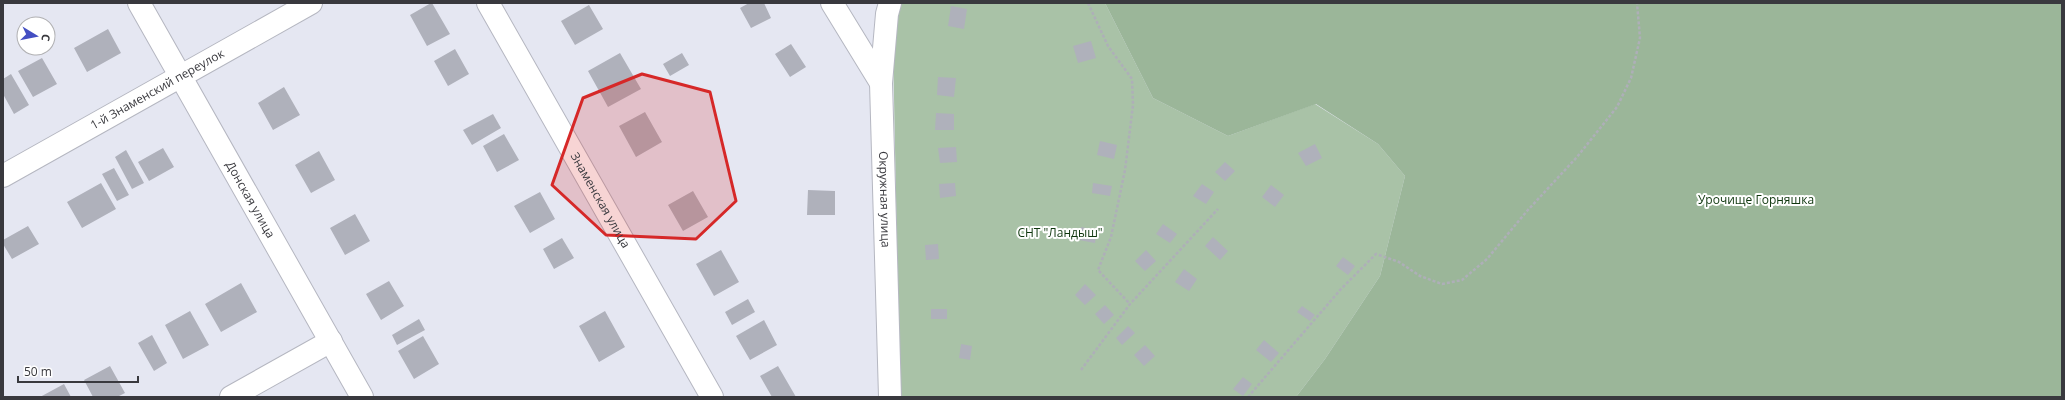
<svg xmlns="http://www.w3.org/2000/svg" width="2065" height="400" font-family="'Open Sans',sans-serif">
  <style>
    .green { fill: #a9c2a7 }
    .forest { fill: #9bb699 }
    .building { fill: #afb1bb }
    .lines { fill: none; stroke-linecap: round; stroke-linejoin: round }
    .minor-casing { stroke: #b5b7c1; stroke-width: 24 }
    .path { stroke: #aeafb8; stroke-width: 2.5; stroke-dasharray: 3 2; stroke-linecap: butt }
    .minor { stroke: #fff; stroke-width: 22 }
    .marked { fill: #d62828; fill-opacity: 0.2; stroke: #d62828; stroke-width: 3; stroke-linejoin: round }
    .labels { text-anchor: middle; stroke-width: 4; stroke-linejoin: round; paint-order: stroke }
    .street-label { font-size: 12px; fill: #39393e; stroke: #fff }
    .park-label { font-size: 12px; fill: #0e360d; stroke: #fff }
  </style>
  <rect width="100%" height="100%" fill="#e5e7f2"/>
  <path class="green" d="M900 3H1105L1153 98 1228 136 1315 104 1378 144 1405 176 1380 276 1325 359 1296 397H900L893 48Z"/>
  <path class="forest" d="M1105 3H2062V397H1296L1325 359 1380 276 1405 176 1378 144 1316 104 1228 136 1153 98Z"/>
  <path class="building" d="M431 3H432L450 34 427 46 410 15Z
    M749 3H764L771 18 751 28 740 8Z
    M589 5 603 29 575 45 561 21Z
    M951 6 967 9 964 29 948 26Z
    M108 29 121 53 87 72 74 48Z
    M1091 41 1096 58 1078 63 1073 46Z
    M791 44 806 67 790 77 775 54Z
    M455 49 469 74 448 86 434 61Z
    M620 53 641 89 608 107 588 71Z
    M682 53 689 65 670 76 663 64Z
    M42 58 57 84 33 97 18 71Z
    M11 74 29 105 14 114 3 94V79Z
    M938 77 956 78 954 97 937 95Z
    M284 87 300 115 273 130 258 103Z
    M645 112 662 142 636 157 619 126Z
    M936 113 954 114V130H935Z
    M493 114 501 128 472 145 463 130Z
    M504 134 519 160 497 172 483 146Z
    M1100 141 1117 145 1114 159 1097 155Z
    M1315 144 1322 158 1306 166 1298 153Z
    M956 147 957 162 940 163 938 148Z
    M163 148 174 167 149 181 138 162Z
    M126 150 144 183 132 189 115 157Z
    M319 151 335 180 311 193 295 165Z
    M1225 162 1235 171 1225 181 1215 172Z
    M114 168 129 195 117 201 102 174Z
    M101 183 116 209 82 228 67 202Z
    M955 183 956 196 940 198 939 184Z
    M1093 183 1112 186 1110 196 1092 193Z
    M1202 184 1214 192 1206 204 1193 196Z
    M1271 185 1284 195 1275 207 1262 197Z
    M808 190 835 191V215H807Z
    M693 191 708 217 683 231 668 205Z
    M540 192 555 219 530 233 514 206Z
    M355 214 370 241 345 255 330 228Z
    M1163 224 1177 234 1170 243 1156 234Z
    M28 226 39 244 12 259 3 244V240Z
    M1081 227 1097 230 1095 243 1079 240Z
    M1213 237 1228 251 1220 260 1205 246Z
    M562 238 574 258 554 269 543 249Z
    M938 244 939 259 926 260 925 245Z
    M721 250 739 282 714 296 696 264Z
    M1146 250 1156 261 1145 271 1135 261Z
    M1343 257 1355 266 1348 275 1336 266Z
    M1184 269 1197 279 1189 291 1175 282Z
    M389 281 404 306 381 320 366 294Z
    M241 283 257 312 221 332 205 304Z
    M1085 284 1096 295 1085 305 1075 295Z
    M748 299 755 312 732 325 725 312Z
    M1105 305 1114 315 1104 324 1095 314Z
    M1302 306 1315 315 1310 321 1297 312Z
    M931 309H947V319H931Z
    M190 311 209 345 183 359 165 325Z
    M605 311 625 347 599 362 579 326Z
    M419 319 425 330 397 345 392 335Z
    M764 320 777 345 750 360 736 336Z
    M1128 326 1135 333 1122 345 1116 338Z
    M152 335 167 363 154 371 138 343Z
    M423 336 439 364 414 379 398 351Z
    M1264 340 1279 353 1271 362 1256 350Z
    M961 344 972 346 970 360 959 358Z
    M1145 345 1155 356 1144 366 1134 355Z
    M110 366 125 393 117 397H93L84 380Z
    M778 366 796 397H772L760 376Z
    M1243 377 1252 384 1243 396 1233 389Z
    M64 384 71 397H40Z"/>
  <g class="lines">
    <defs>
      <g id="minor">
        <path id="s1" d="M139 3 362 397"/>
        <path id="s2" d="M488 3 712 397"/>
        <path d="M832 3 881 83"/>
        <path id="s3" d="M890 3 887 14 881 83 890 397"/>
        <path id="s4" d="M3 176 311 3"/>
        <path d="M231 397 331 341"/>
      </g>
    </defs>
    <use href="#minor" class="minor-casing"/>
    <path class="path" d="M1088 3 1108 46 1132 79 1133 105 1125 170 1111 237 1098 270 1130 304
      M1081 370 1130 304 1218 209
      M1248 397 1341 289 1376 254 1399 262 1420 276 1442 284 1462 280 1487 259 1527 211 1577 157 1617 107 1631 78 1640 38 1637 3"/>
    <use href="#minor" class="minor"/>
  </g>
  <path class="marked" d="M642 74 710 92 736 201 696 239 606 235 552 185 583 98Z"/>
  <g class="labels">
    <g class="street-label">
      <text dy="4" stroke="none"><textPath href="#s4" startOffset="177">1-й Знаменский переулок</textPath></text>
      <text dy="4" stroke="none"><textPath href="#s1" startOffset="226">Донская улица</textPath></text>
      <text dy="4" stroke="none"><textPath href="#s2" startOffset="227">Знаменская улица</textPath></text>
      <text dy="4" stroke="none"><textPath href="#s3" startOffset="197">Окружная улица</textPath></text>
    </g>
    <g class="park-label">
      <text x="1756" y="204">Урочище Горняшка</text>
      <text x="1060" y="237">СНТ "Ландыш"</text>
    </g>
  </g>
  <rect width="2065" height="400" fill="none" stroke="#39393e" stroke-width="8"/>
  <g transform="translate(36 36) rotate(100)"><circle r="19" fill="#ffffff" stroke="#b0b0b2"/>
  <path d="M0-3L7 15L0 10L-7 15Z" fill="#434ec2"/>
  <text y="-6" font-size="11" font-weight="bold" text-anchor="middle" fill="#39393e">С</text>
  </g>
  <path d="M18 376v6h120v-6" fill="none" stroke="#39393e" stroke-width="2"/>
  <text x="24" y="376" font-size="12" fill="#39393e" stroke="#ffffff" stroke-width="3" paint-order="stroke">50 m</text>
</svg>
